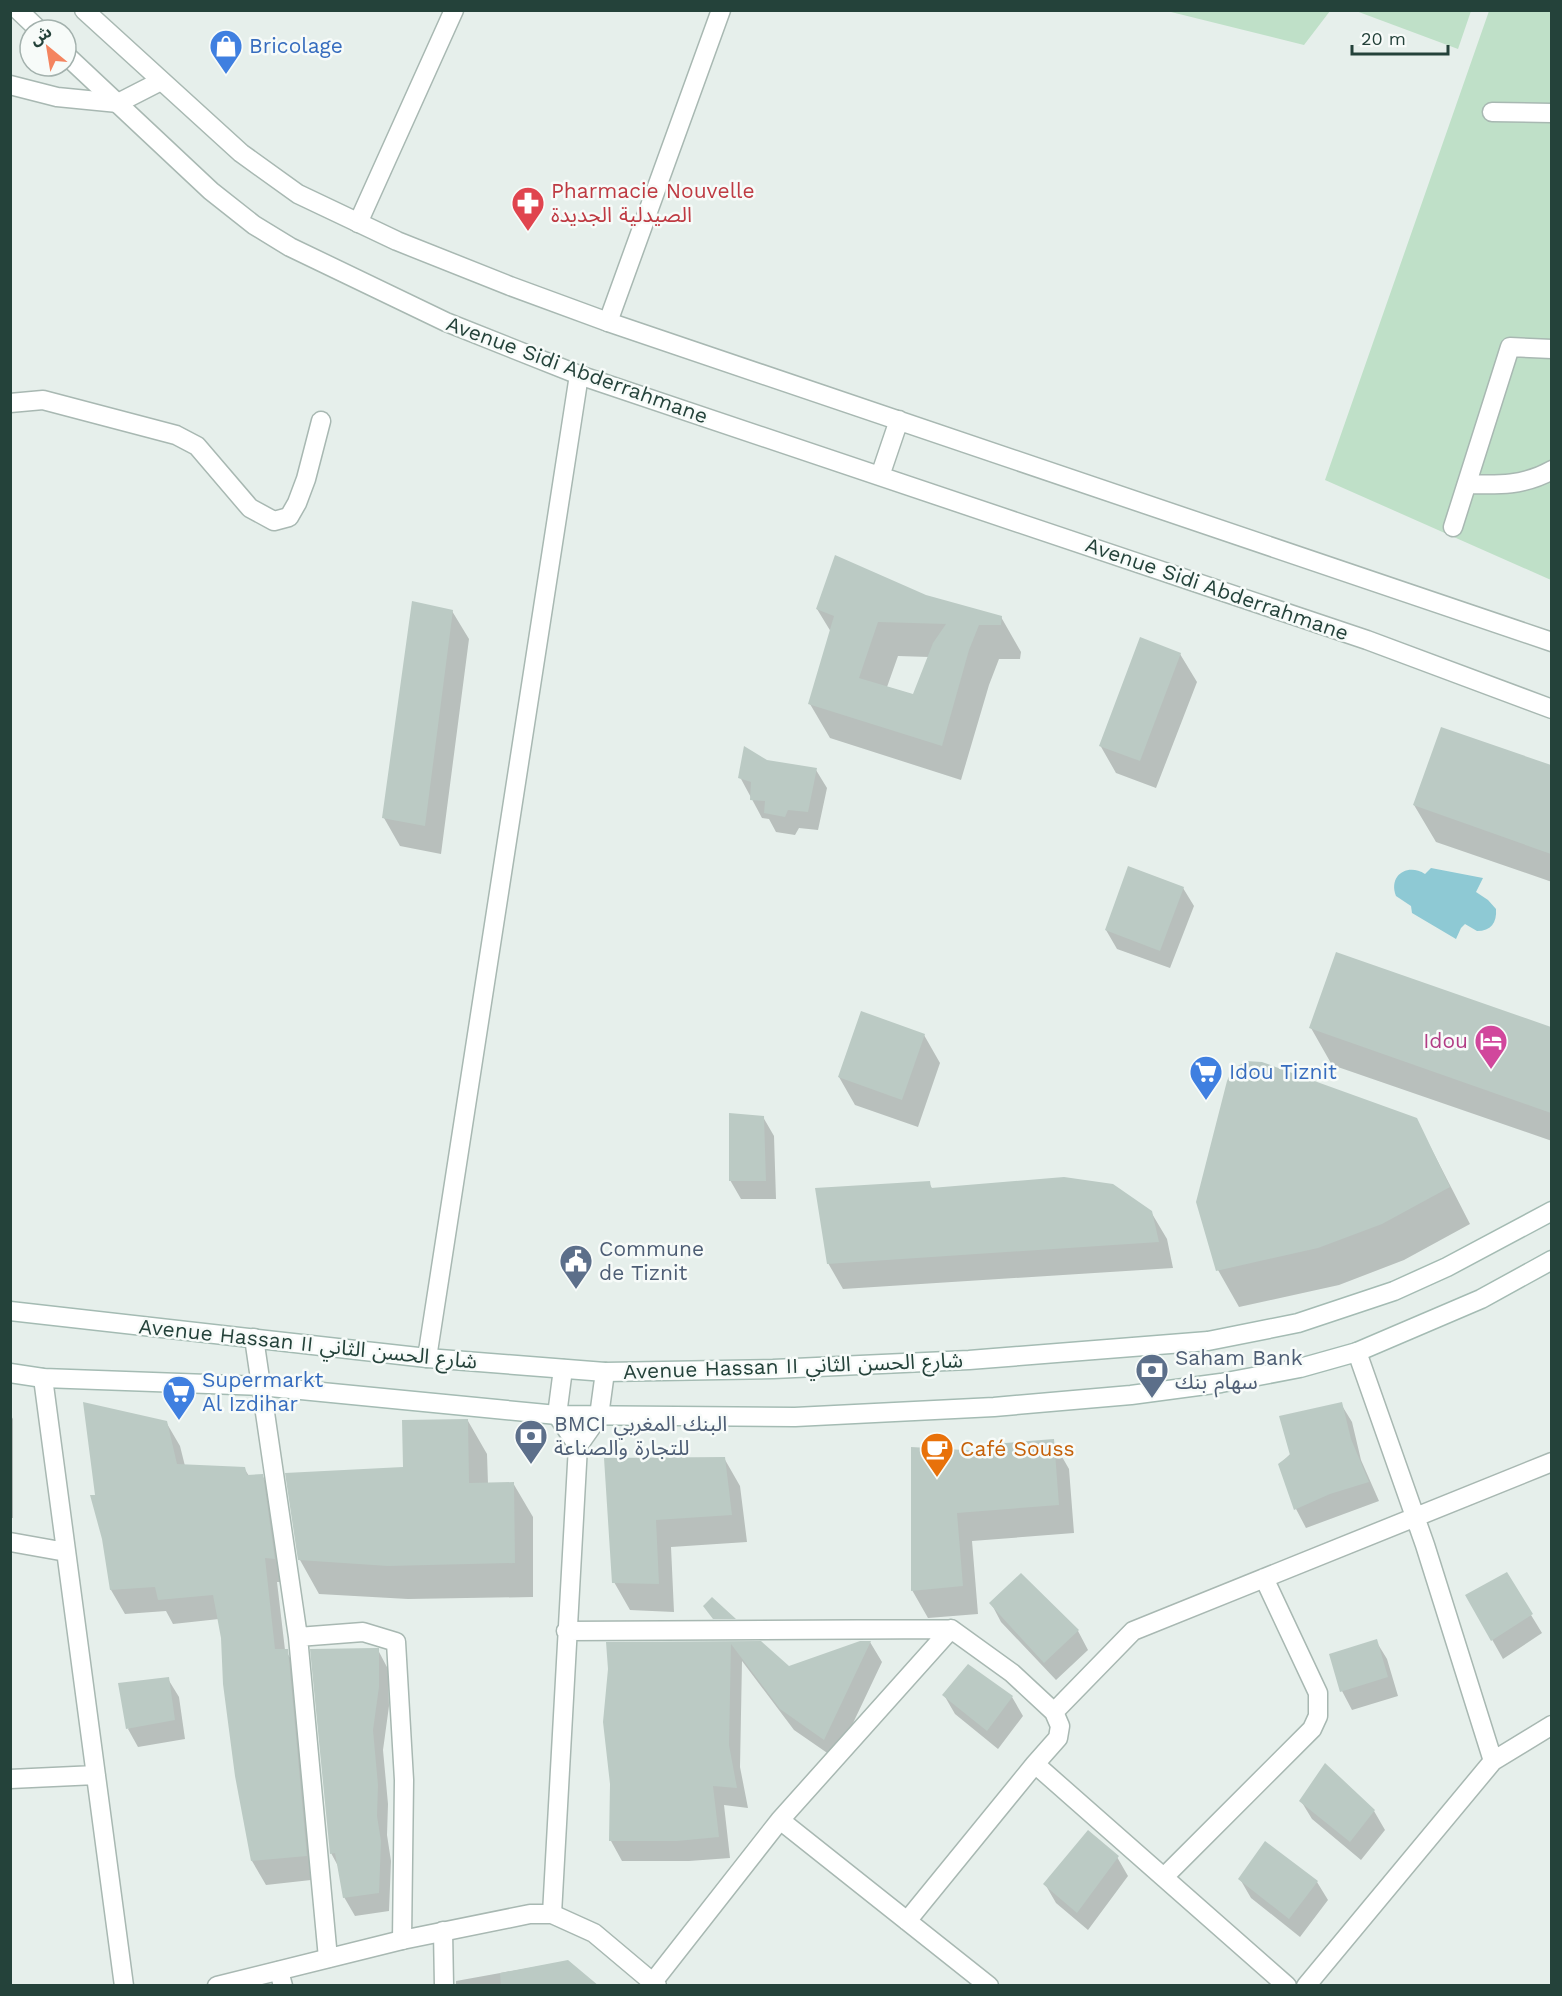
<svg xmlns="http://www.w3.org/2000/svg" width="1562" height="1996" font-family="'Work Sans','Noto Sans Arabic',sans-serif">
  <style>
    .green { fill: #bfe0c8 }
    .water { fill: #8ec9d4 }
    .shadow { fill: #0003; fill-rule: evenodd }
    .building { fill: #bbcac4; fill-rule: evenodd }
    .lines { fill: none; stroke-linecap: round; stroke-linejoin: round }
    .pedestrian-casing { stroke: #a8b8b2; stroke-width: 21 }
    .minor-casing { stroke: #a8b8b2; stroke-width: 21 }
    .tertiary-casing { stroke: #a8b8b2; stroke-width: 21 }
    .secondary-casing { stroke: #a4bbb3; stroke-width: 21 }
    .pedestrian { stroke: #fff; stroke-width: 18 }
    .minor { stroke: #fff; stroke-width: 18 }
    .tertiary { stroke: #fff; stroke-width: 18 }
    .secondary { stroke: #fff; stroke-width: 18 }
    .labels { text-anchor: middle; stroke-width: 5; stroke-linejoin: round; paint-order: stroke }
    .shop-label { font-size: 21px; fill: #366cbe; stroke: #f7fbf9; text-anchor: start }
    .health-label { font-size: 21px; fill: #be3a42; stroke: #f7fbf9; text-anchor: start }
    .street-label { font-size: 21px; fill: #24423a; stroke: #f7fbf9 }
    .hotel-label { font-size: 21px; fill: #b23c85; stroke: #f7fbf9; text-anchor: end }
    .service-label { font-size: 21px; fill: #4e5e75; stroke: #f7fbf9; text-anchor: start }
    .food-label { font-size: 21px; fill: #c56008; stroke: #f7fbf9; text-anchor: start }
  </style>
  <rect width="100%" height="100%" fill="#e6efeb"/>
  <path class="green" d="M1167 11 1330 10V11L1304 45Z
    M1356 11H1471L1458 49Z
    M1489 11H1551V580L1325 480Z"/>
  <path class="water" d="M1431 868 1483 878 1476 892 1488 900 1496 909C1497 923 1491 931 1477 931L1465 924 1461 928 1456 939 1412 913 1411 906 1396 896C1388 875 1408 863 1425 874Z"/>
  <path class="shadow" d="M925 596 1001 617 1021 652 1020 659H999L989 685 961 780 830 738 810 704 831 632 817 609ZM898 656 929 657 914 695 887 687Z
    M452 611 469 639 441 854 400 846 384 818Z
    M1180 654 1197 682 1156 788 1116 773 1100 745Z
    M1442 729 1552 767V882L1436 842 1414 805Z
    M767 761 816 770 827 788 818 830 799 828 795 835 776 832 769 819 762 818 740 777Z
    M1183 888 1194 906 1170 968 1117 949 1106 930Z
    M1337 954 1552 1029V1141L1332 1065 1311 1028Z
    M924 1035 940 1063 918 1127 855 1105 839 1077Z
    M1246 1062 1416 1119 1470 1224 1404 1260 1339 1285 1239 1307 1218 1270 1228 1082 1238 1066Z
    M763 1117 774 1136 776 1199H741L730 1180Z
    M929 1183 933 1190 1151 1212 1167 1239 1173 1268 843 1289 828 1263Z
    M1341 1404 1352 1422 1361 1460 1379 1501 1306 1528 1296 1509 1280 1464Z
    M10 1414 13 1419V1518H10Z
    M468 1421 487 1454 488 1484 513 1483 533 1517V1597L408 1599 319 1594 300 1560 405 1468Z
    M166 1422 180 1446 185 1466 244 1468 249 1476 262 1475 276 1499 288 1582H277L285 1650 301 1674 320 1879 266 1885 252 1861 219 1619 173 1624 166 1611 125 1614 111 1590 97 1496Z
    M1053 1441 1069 1469 1074 1533 972 1541 978 1614 928 1618 912 1590 983 1453Z
    M724 1458 740 1486 747 1542 671 1547 674 1612 630 1610 614 1582 605 1459Z
    M1506 1574 1542 1633 1503 1659 1467 1595Z
    M991 1603 1078 1631 1088 1650 1056 1680 1001 1622Z
    M1376 1641 1387 1659 1398 1696 1352 1710 1342 1691Z
    M870 1642 882 1662 836 1759 794 1730 742 1661 740 1767 748 1808 724 1805 730 1858 689 1861H622L611 1841 608 1644 760 1643 788 1668Z
    M378 1650 388 1669 389 1706 383 1750 388 1804 387 1835 391 1861 389 1911 355 1916 344 1897 338 1866 331 1853Z
    M969 1666 1012 1697 1023 1716 998 1749 955 1714 944 1695Z
    M168 1679 179 1697 185 1739 138 1747 128 1729Z
    M1301 1801 1374 1811 1385 1830 1361 1860 1312 1819Z
    M1117 1857 1128 1876 1088 1930 1056 1903 1045 1884Z
    M1240 1879 1317 1882 1328 1900 1300 1937 1251 1898Z
    M568 1961 597 1986H456V1981Z"/>
  <path class="building" d="M835 555 926 595 1002 616 1001 625H979L969 650 942 746 808 704 834 616 816 609ZM878 622 946 624 933 643 913 694 859 678Z
    M412 601 453 610 425 826 382 818Z
    M1140 637 1181 653 1140 761 1099 746Z
    M1441 727 1551 765V854L1413 805Z
    M744 746 767 760 817 768 808 812 788 810 785 817 764 813 765 801 750 800 751 782 738 778Z
    M1128 866 1184 887 1160 951 1105 930Z
    M1336 952 1551 1027V1113L1309 1028Z
    M861 1011 925 1034 902 1100 838 1077Z
    M1246 1061 1262 1062 1417 1118 1450 1187 1382 1224 1318 1248 1216 1271 1196 1202 1227 1081 1231 1072Z
    M729 1113 764 1116 766 1181H729Z
    M1064 1177 1113 1184 1152 1211 1159 1242 827 1264 815 1188 930 1181 931 1188Z
    M83 1402 167 1421 177 1464 245 1467 247 1475 263 1474 275 1559 265 1558 275 1649H288L307 1856 251 1861 235 1776 223 1684 221 1638 213 1595 158 1600 155 1587 110 1590 102 1539 90 1495H95Z
    M1342 1402 1351 1439 1369 1482 1330 1494 1294 1510 1278 1464 1290 1455 1279 1416Z
    M468 1419 469 1483 514 1482 515 1563 388 1566 298 1560 285 1473 403 1467 402 1420Z
    M1054 1439 1059 1505 957 1513 963 1586 911 1591V1447L981 1451V1445Z
    M725 1457 732 1515 656 1520 659 1584 612 1583 604 1458Z
    M1507 1572 1533 1614 1491 1641 1465 1595Z
    M1021 1573 1079 1630 1044 1663 989 1603Z
    M712 1597 736 1619H713L703 1606Z
    M1377 1639 1388 1677 1340 1692 1329 1654Z
    M761 1641 789 1666 860 1641H871L824 1740 780 1709 731 1644 729 1745 737 1788 713 1786 719 1837 677 1841H609L610 1784 603 1722 608 1669 606 1642Z
    M376 1648H379V1687L373 1730 378 1785 377 1816 381 1841 379 1893 343 1898 335 1853 330 1854 310 1649Z
    M968 1664 1013 1696 987 1731 942 1695Z
    M169 1677 175 1720 126 1729 118 1683Z
    M1325 1763 1375 1810 1350 1842 1299 1801Z
    M1088 1830 1119 1856 1077 1913 1043 1884Z
    M1265 1841 1318 1881 1289 1919 1238 1879Z
    M568 1960 599 1986H501L500 1973Z"/>
  <g class="lines">
    <defs>
      <path id="pedestrian" d="M1492 112 1552 113
        M1467 484C1498 485 1524 486 1552 470
        M1453 527 1510 347 1552 349"/>
      <path id="minor" d="M10 85 57 97 118 103 159 82
        M358 223 454 10
        M608 322 721 10
        M10 403 43 400 176 435 197 446 250 508 274 521 289 517 297 503 306 479 321 421
        M254 1338 298 1637 328 1958
        M1357 1352 1425 1545 1493 1761
        M427 1358 579 375
        M563 1369 557 1415 578 1446
        M43 1378 124 1986
        M10 1542 66 1552
        M566 1631 951 1629 1012 1673 1054 1712 1060 1726 1058 1738 1035 1764
        M298 1637 363 1632 396 1642 404 1780 402 1940
        M1054 1712 1133 1631 1552 1462
        M10 1779 96 1775
        M780 1820 989 1986
        M1164 1877 1312 1729 1318 1716V1693L1264 1578
        M552 1914 578 1446 599 1416 605 1372
        M907 1921 1035 1764 1287 1986
        M443 1931 444 1986
        M279 1971 283 1986
        M653 1982 780 1820 951 1629
        M1306 1986 1493 1761 1552 1725"/>
      <path id="tertiary" d="M18 10 39 30
        M84 10 241 153 298 194 397 241 510 286 608 322 1552 642
        M66 55 211 191 254 225 290 247 446 322 579 375 1367 640 1552 709
        M880 476 899 420
        M217 1986 402 1940 530 1914H552L594 1933 657 1986"/>
      <path id="secondary" d="M10 1311 427 1358 605 1372 773 1369 969 1360 1208 1341 1298 1323 1394 1291 1447 1267 1552 1211
        M10 1373 43 1378 260 1386 557 1415 795 1417 994 1407 1131 1395 1221 1383 1300 1368 1357 1352 1481 1299 1552 1260"/>
    </defs>
    <use href="#pedestrian" class="pedestrian-casing"/>
    <use href="#minor" class="minor-casing"/>
    <use href="#tertiary" class="tertiary-casing"/>
    <use href="#secondary" class="secondary-casing"/>
    <use href="#pedestrian" class="pedestrian"/>
    <use href="#minor" class="minor"/>
    <use href="#tertiary" class="tertiary"/>
    <use href="#secondary" class="secondary"/>
  </g>
  <defs>
    <symbol id="shop-pin" viewBox="-11 -11 22 30"><path d="M0 17L-7.5 6A9.5 9.5 0 1 1 7.5 6Z" fill="#3f7fe0" stroke="#f7fbf9"/><path d="M-5-2.5h2.3a2.7 3.5 0 0 1 5.4 0H5L5.5 6h-11ZM-1.5-2.5h3a1.5 2.3 0 0 0-3 0Z" fill="#fff"/></symbol>
    <symbol id="pharmacy-pin" viewBox="-11 -11 22 30"><path d="M0 17L-7.5 6A9.5 9.5 0 1 1 7.5 6Z" fill="#e0444e" stroke="#f7fbf9"/><path d="M-2-6h4v4h4v4h-4v4h-4v-4h-4v-4h4Z" fill="#fff"/></symbol>
    <symbol id="hotel-pin" viewBox="-11 -11 22 30"><path d="M0 17L-7.5 6A9.5 9.5 0 1 1 7.5 6Z" fill="#d1479c" stroke="#f7fbf9"/><path d="M-6-4.5h1.5V1H6V5H4.5V3h-9V5H-6ZM-4 0a1.8 1.8 0 1 1 3.6 0ZM.5 0V-2.5h3Q6-2.5 6 0Z" fill="#fff"/></symbol>
    <symbol id="supermarket-pin" viewBox="-11 -11 22 30"><path d="M0 17L-7.5 6A9.5 9.5 0 1 1 7.5 6Z" fill="#3f7fe0" stroke="#f7fbf9"/><path d="M-6-5.5h2.5l.6 2H6L4.5 2H-2.5L-4.4-4H-6ZM-1.5 3.2a1.3 1.3 0 1 0 .1 0ZM3 3.2a1.3 1.3 0 1 0 .1 0Z" fill="#fff"/></symbol>
    <symbol id="civic-pin" viewBox="-11 -11 22 30"><path d="M0 17L-7.5 6A9.5 9.5 0 1 1 7.5 6Z" fill="#5c6f8a" stroke="#f7fbf9"/><path d="M-.6-6.5H3V-4.5H.6V-3L4-1V1h2V6H-6V1h2V-1L-.6-3ZM-1.2 2.5V6h2.4V2.5Z" fill="#fff"/></symbol>
    <symbol id="bank-pin" viewBox="-11 -11 22 30"><path d="M0 17L-7.5 6A9.5 9.5 0 1 1 7.5 6Z" fill="#5c6f8a" stroke="#f7fbf9"/><path d="M-6-4H6V4H-6ZM0-2.3a2.3 2.3 0 1 0 0 4.6a2.3 2.3 0 1 0 0-4.6Z" fill="#fff"/></symbol>
    <symbol id="cafe-pin" viewBox="-11 -11 22 30"><path d="M0 17L-7.5 6A9.5 9.5 0 1 1 7.5 6Z" fill="#e8710a" stroke="#f7fbf9"/><path d="M-5.5-4.5H6V0H3Q3 3.5 0 3.5H-2.5Q-5.5 3.5-5.5 0ZM3-3.2v2h1.7v-2ZM-6 4.5H4V6H-6Z" fill="#fff"/></symbol>
  </defs>
  <g fill-rule="evenodd">
    <use href="#shop-pin" x="207" y="27" width="38" height="52"/>
    <use href="#pharmacy-pin" x="509" y="184" width="38" height="52"/>
    <use href="#hotel-pin" x="1472" y="1022" width="38" height="52"/>
    <use href="#supermarket-pin" x="1187" y="1053" width="38" height="52"/>
    <use href="#civic-pin" x="557" y="1242" width="38" height="52"/>
    <use href="#bank-pin" x="1133" y="1351" width="38" height="52"/>
    <use href="#supermarket-pin" x="160" y="1373" width="38" height="52"/>
    <use href="#bank-pin" x="512" y="1417" width="38" height="52"/>
    <use href="#cafe-pin" x="918" y="1430" width="38" height="52"/>
  </g>
  <g class="labels">
    <g class="shop-label">
      <text x="249" y="53">Bricolage</text>
      <text x="1229" y="1079">Idou Tiznit</text>
      <text x="202" y="1387">Supermarkt<tspan x="202" dy="24">Al Izdihar</tspan></text>
    </g>
    <g class="health-label">
      <text x="551" y="198">Pharmacie Nouvelle<tspan x="551" dy="24">الصيدلية الجديدة</tspan></text>
    </g>
    <g class="street-label">
      <text transform="translate(577 370) rotate(20)" y="7">Avenue Sidi Abderrahmane</text>
      <text transform="translate(1217 589) rotate(19)" y="7">Avenue Sidi Abderrahmane</text>
      <text transform="translate(308 1344) rotate(6)" y="7">Avenue Hassan II شارع الحسن الثاني</text>
      <text transform="translate(793 1366) rotate(-2)" y="7">Avenue Hassan II شارع الحسن الثاني</text>
    </g>
    <g class="hotel-label">
      <text x="1468" y="1048">Idou</text>
    </g>
    <g class="service-label">
      <text x="599" y="1256">Commune<tspan x="599" dy="24">de Tiznit</tspan></text>
      <text x="1175" y="1365">Saham Bank<tspan x="1175" dy="24">سهام بنك</tspan></text>
      <text x="554" y="1431">BMCI البنك المغربي<tspan x="554" dy="24">للتجارة والصناعة</tspan></text>
    </g>
    <g class="food-label">
      <text x="960" y="1456">Café Souss</text>
    </g>
  </g>
  <rect width="1562" height="1996" fill="none" stroke="#24423a" stroke-width="24"/>
  <g transform="translate(48 48) rotate(330)"><circle r="28" fill="#f7fbf9" stroke="#a3b1ad" stroke-width="1.5"/>
  <path d="M0-4.5L10 22L0 15L-10 22Z" fill="#f4845f"/>
  <text y="-9" font-size="16" font-weight="bold" text-anchor="middle" fill="#24423a">ش</text>
  </g>
  <path d="M1352 45v9h96v-9" fill="none" stroke="#24423a" stroke-width="3"/>
  <text x="1361" y="45" font-size="18" fill="#24423a" stroke="#f7fbf9" stroke-width="4.5" paint-order="stroke">20 m</text>
</svg>
